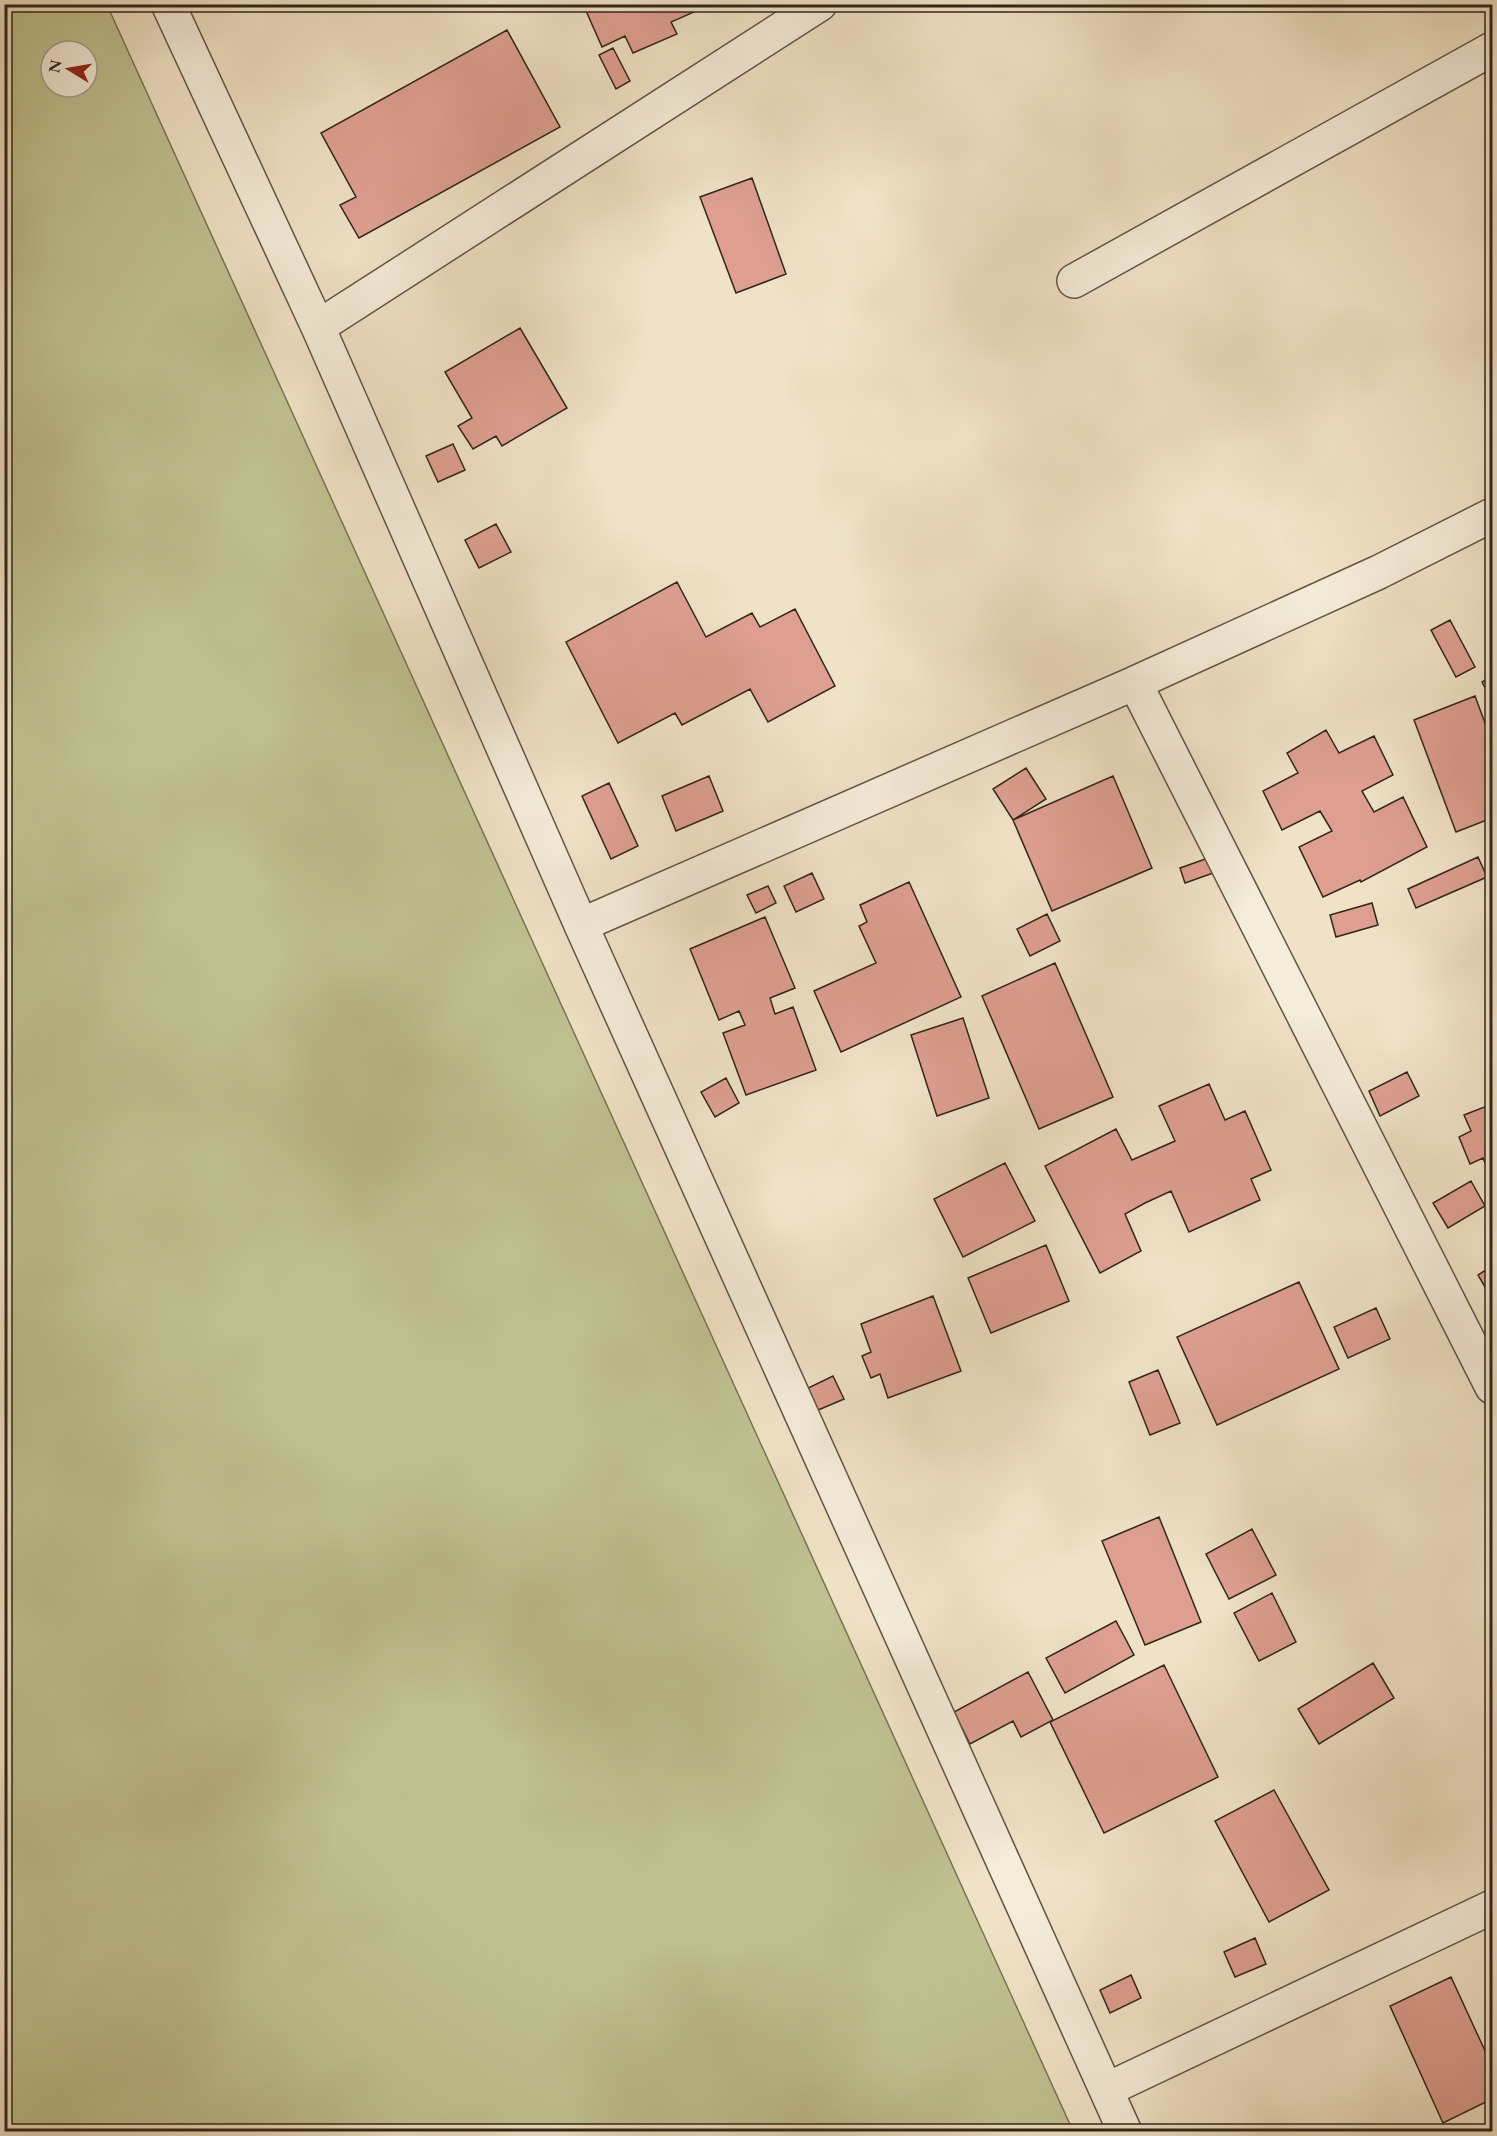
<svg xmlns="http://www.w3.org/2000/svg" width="1497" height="2136" font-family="'EB Garamond',serif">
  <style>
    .green { fill: #c0c191; stroke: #787456; stroke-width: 1.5; fill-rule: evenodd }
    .building { fill: #de9f91; stroke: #31261a; stroke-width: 1.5 }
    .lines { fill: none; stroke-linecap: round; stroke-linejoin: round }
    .minor-casing { stroke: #615545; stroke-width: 36 }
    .minor { stroke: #f5ecda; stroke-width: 33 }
  </style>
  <rect width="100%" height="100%" fill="#f0e2c6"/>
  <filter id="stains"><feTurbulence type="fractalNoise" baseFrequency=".00333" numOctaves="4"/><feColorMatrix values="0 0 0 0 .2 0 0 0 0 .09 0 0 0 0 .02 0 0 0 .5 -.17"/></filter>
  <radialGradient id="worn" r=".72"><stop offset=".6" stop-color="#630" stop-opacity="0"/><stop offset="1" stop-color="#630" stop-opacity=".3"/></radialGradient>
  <path class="green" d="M4 5H107L1073 2131H5ZM51 51H87V87H51Z"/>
  <path class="building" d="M583 4H690L694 12 671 22 677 34 633 53 625 36 602 47Z
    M507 30 560 127 359 238 340 205 356 197 321 133Z
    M613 48 630 81 616 89 599 55Z
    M752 178 786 274 736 293 700 197Z
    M520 328 567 408 502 446 496 436 473 449 458 426 472 418 445 372Z
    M453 444 465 470 438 482 426 456Z
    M496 524 511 552 479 568 465 540Z
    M677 582 706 637 752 613 760 627 795 609 835 686 768 722 750 689 682 725 675 713 618 743 566 642Z
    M1450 620 1475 667 1456 677 1431 630Z
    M1492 676V701L1482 682Z
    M1475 696 1492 742V818L1456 832 1414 720Z
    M1326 730 1339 753 1374 736 1393 775 1362 791 1374 812 1403 797 1427 847 1361 882 1360 880 1323 897 1299 847 1332 831 1320 811 1282 830 1263 791 1298 773 1287 753Z
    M1026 768 1046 799 1013 820 993 789Z
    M709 776 723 811 676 831 662 796Z
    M1113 776 1152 868 1052 911 1013 820Z
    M609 783 638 846 611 859 582 796Z
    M1211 857 1216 872 1185 883 1180 868Z
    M1478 857 1487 877 1416 908 1408 889Z
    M812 873 824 899 796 912 784 886Z
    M909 882 961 997 841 1052 814 991 876 963 859 926 867 922 860 905Z
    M768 886 776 903 756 913 747 895Z
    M1372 903 1378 925 1336 937 1330 915Z
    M1047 914 1060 941 1030 956 1017 929Z
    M765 917 795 988 770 998 775 1014 793 1007 816 1070 746 1095 723 1033 745 1025 739 1011 719 1020 690 949Z
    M1055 963 1113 1097 1039 1129 982 996Z
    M963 1018 989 1098 937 1116 911 1035Z
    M1407 1072 1419 1096 1380 1116 1369 1091Z
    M726 1078 739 1103 715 1117 701 1092Z
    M1209 1084 1225 1120 1245 1111 1271 1170 1251 1179 1260 1200 1189 1232 1171 1191 1145 1203 1125 1214 1141 1251 1100 1273 1045 1166 1116 1129 1132 1160 1175 1141 1159 1106Z
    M1492 1104V1176L1491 1177 1483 1158 1470 1164 1459 1137 1471 1131 1464 1115Z
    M1005 1163 1035 1221 963 1257 934 1199Z
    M1471 1181 1485 1206 1448 1228 1433 1203Z
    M1046 1245 1069 1301 991 1333 968 1278Z
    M1492 1266V1299L1478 1275Z
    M1299 1282 1339 1369 1217 1425 1177 1337Z
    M933 1296 961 1371 888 1398 880 1374 871 1378 862 1356 871 1352 861 1324Z
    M1376 1308 1390 1339 1348 1358 1334 1327Z
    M1158 1370 1180 1423 1150 1435 1129 1382Z
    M833 1376 844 1399 816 1411 806 1389Z
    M1159 1517 1201 1622 1145 1645 1102 1541Z
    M1252 1529 1276 1575 1229 1599 1206 1554Z
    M1272 1593 1296 1642 1259 1661 1234 1613Z
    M1116 1621 1134 1655 1065 1693 1046 1658Z
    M1373 1663 1394 1698 1319 1744 1298 1709Z
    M1164 1665 1218 1777 1104 1833 1050 1722Z
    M1028 1672 1053 1720 1021 1737 1013 1721 970 1744 954 1712Z
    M1274 1790 1329 1890 1269 1922 1215 1821Z
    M1255 1938 1266 1964 1235 1977 1224 1952Z
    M1131 1975 1141 1998 1110 2013 1100 1990Z
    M1451 1977 1492 2066V2099L1443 2123 1390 2006Z"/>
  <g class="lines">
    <defs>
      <path id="minor" d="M168 4 318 327 581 925 1125 2132
        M1074 281 1492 49
        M318 327 820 4
        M1492 515 1379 572 1135 683 1492 1387
        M581 925 1135 683
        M1106 2090 1492 1907"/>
    </defs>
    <use href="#minor" class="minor-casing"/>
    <use href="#minor" class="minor"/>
  </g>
  <rect width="1497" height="2136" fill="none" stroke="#f0e2c6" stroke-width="24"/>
  <rect x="6" y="6" width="1485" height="2124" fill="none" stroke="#31261a" stroke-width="3"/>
  <rect x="12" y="12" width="1473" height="2112" fill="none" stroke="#31261a" stroke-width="1.5"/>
  <g transform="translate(69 69) rotate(281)"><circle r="28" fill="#f5ecda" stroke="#a79d8d" stroke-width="1.5"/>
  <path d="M0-4.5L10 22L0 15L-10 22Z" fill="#8f2418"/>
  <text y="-9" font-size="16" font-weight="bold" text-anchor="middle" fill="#31261a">N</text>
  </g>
  <rect width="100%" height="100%" filter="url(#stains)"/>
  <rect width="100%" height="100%" fill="url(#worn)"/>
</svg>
